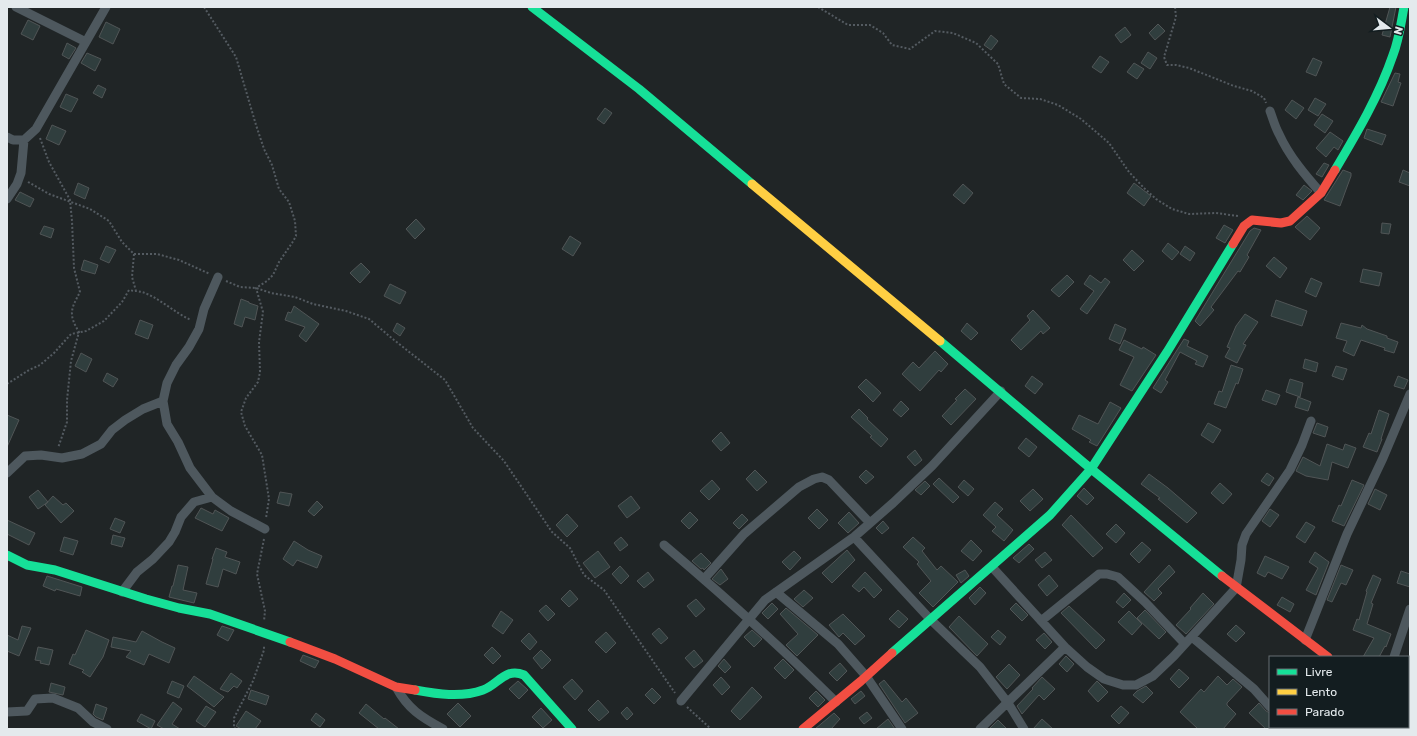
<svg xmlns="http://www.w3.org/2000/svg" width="1417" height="736" font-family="Rubik,sans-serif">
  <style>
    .building { fill: #303e3e; stroke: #505556 }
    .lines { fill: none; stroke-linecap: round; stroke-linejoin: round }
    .path { stroke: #545b61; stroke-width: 2; stroke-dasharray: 2 2; stroke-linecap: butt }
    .street { stroke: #4e585e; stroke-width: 9 }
    .fast { stroke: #16e098; stroke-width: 9 }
    .slow { stroke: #ffcf43; stroke-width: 9 }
    .jam { stroke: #f24e42; stroke-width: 9 }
  </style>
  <rect width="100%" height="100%" fill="#202526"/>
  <path class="building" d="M1390 7H1396L1390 37 1382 35Z
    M28 20 40 26 33 40 21 34Z
    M106 22 120 29 113 44 99 37Z
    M1158 24 1165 31 1155 40 1149 33Z
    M1125 27 1131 35 1121 43 1115 35Z
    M991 35 998 41 991 50 984 45Z
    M67 43 76 48 69 59 62 55Z
    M1148 52 1157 58 1150 69 1141 63Z
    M87 53 101 59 95 71 81 63Z
    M1100 56 1109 62 1101 73 1092 67Z
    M1313 58 1322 62 1316 76 1306 72Z
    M1134 63 1144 69 1137 79 1127 72Z
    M1395 73 1400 74 1398 82 1401 83 1393 106 1381 102Z
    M98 85 106 89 102 98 93 93Z
    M66 94 78 99 71 112 60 107Z
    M1315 98 1326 104 1318 116 1308 110Z
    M1292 100 1304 108 1296 119 1285 110Z
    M605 108 612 113 604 124 597 119Z
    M1322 114 1333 121 1325 133 1314 125Z
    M52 125 66 131 59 145 46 139Z
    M1367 129 1386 135 1382 145 1364 138Z
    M1330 132 1343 141 1338 150 1334 147 1326 157 1316 148Z
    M1324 163 1329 165 1322 177 1316 174Z
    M1343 170 1351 173V176L1340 206 1324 200Z
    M1403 170 1410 173V186L1399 182Z
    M78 183 89 188 85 199 74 194Z
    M1134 183 1151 196 1144 206 1127 193Z
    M963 184 973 193 964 204 953 195Z
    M1304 185 1312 191 1303 200 1296 195Z
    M20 192 34 199 30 207 15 200Z
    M1307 216 1320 228 1310 240 1295 227Z
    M416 219 425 229 415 239 406 229Z
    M1382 223 1391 224 1389 234 1381 233Z
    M1224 225 1233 230 1225 243 1216 238Z
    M44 226 54 229 51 238 40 234Z
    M1254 228 1261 230 1247 255 1249 257 1240 272 1238 271 1211 307 1214 310 1200 326 1195 321 1250 231Z
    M570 236 581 243 573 256 562 249Z
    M1168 243 1179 252 1172 260 1162 251Z
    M106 246 116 250 109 263 100 259Z
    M1185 246 1195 253 1190 261 1180 254Z
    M1132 250 1144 261 1134 271 1123 260Z
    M1274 257 1287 268 1280 278 1266 266Z
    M84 260 98 265 95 274 81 270Z
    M361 263 370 272 360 283 350 273Z
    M1363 269 1382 273 1379 286 1360 282Z
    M1067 275 1074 282 1059 297 1051 290Z
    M1090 275 1101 283 1105 278 1110 282 1087 314 1080 309 1094 291 1084 284Z
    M1311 278 1322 283 1316 297 1305 292Z
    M390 284 406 292 400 304 384 296Z
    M241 299 249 302V303L258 306 255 320 245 317 242 327 234 324Z
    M1276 300 1307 311 1302 326 1271 316Z
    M294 306 319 324 306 342 299 336 305 327 285 320 288 312 291 313Z
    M1033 310 1050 328 1043 334 1041 331 1021 350 1011 340 1030 320 1027 316Z
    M1245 314 1258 322 1243 344 1246 345 1237 363 1225 357 1230 348 1227 347 1236 326Z
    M140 320 153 325 148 339 135 334Z
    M397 323 405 328 400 336 393 331Z
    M967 323 978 333 971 340 961 331Z
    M1341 323 1361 328 1362 325 1367 329 1387 336V338L1398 342 1394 353 1384 350 1385 348 1361 340 1354 356 1343 351 1347 341 1336 338Z
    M1115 324 1126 329 1120 344 1109 339Z
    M1184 339 1189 341 1187 346 1208 356 1203 367 1195 364 1197 361 1180 352 1165 380 1168 382 1161 393 1153 388Z
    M1124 340 1142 349 1143 347 1156 355 1132 391 1120 385 1134 357 1119 350Z
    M935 351 948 364 941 372 939 370 920 391 902 374 913 362 919 368Z
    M81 353 92 359 86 372 75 366Z
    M1305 359 1318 363 1316 372 1303 368Z
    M1231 365 1243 369 1238 384 1236 383 1226 408 1214 404 1219 391 1222 392Z
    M1336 366 1347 369 1343 380 1332 376Z
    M107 373 118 379 113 387 103 381Z
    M1032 376 1043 384 1035 394 1025 386Z
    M1398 376 1408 380 1404 389 1394 386Z
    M866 379 881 393 873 402 858 387Z
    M1290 379 1303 383 1300 397 1286 392Z
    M965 389 976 399 951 425 942 416 957 400 955 399Z
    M1266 390 1280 395 1276 405 1262 400Z
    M1298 397 1311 402 1308 411 1295 407Z
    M901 401 909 409 901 417 893 410Z
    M1110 402 1121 408 1097 446 1089 442 1091 440 1072 429 1079 415 1098 424Z
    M859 409 868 418 867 419 888 439 881 447 870 437 872 436 851 417Z
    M1379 410 1389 414 1381 439H1382L1377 452 1363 447 1369 433 1371 434Z
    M7 415 19 420 7 447Z
    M1208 423 1221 430 1213 443 1201 435Z
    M1317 423 1328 427 1325 437 1313 433Z
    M721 432 730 443 721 451 712 441Z
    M1026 438 1037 447 1029 457 1018 448Z
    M1327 444 1343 450 1345 444 1356 448 1348 468 1332 462 1328 480 1306 476 1296 471 1303 457 1320 466Z
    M915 450 922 460 915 466 907 457Z
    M755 470 767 482 757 491 746 479Z
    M866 470 874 477 866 484 859 477Z
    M1267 473 1274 478 1269 486 1261 481Z
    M1149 474 1168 488 1197 513 1187 523 1158 499 1160 498 1141 484Z
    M939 478 959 497 953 503 933 484Z
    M712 480 720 489 709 500 700 491Z
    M964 480 974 489 968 496 958 487Z
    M1352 480 1364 485 1344 526 1332 521 1339 505 1341 506Z
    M925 481 930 486 921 495 915 490Z
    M1220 483 1232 494 1223 504 1211 493Z
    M1084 488 1094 498 1087 505 1077 496Z
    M1033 489 1043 499 1030 511 1020 501Z
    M1375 489 1387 495 1380 510 1368 504Z
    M38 490 48 502 38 509 29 497Z
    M280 492 292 494 289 506 277 503Z
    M53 496 63 505 66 503 74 511 61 523 45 505Z
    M631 496 640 508 627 518 618 506Z
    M317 501 323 507 314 516 308 511Z
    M995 502 1003 509 997 515 1013 530 1004 541 992 531 996 527 983 515Z
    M201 508 213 514 215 510 229 518 222 531 195 518Z
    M817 509 828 520 819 529 808 518Z
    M1270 509 1279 515 1270 527 1262 521Z
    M690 512 698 520 689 529 681 521Z
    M849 512 859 523 848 533 838 523Z
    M567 514 578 526 567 537 556 525Z
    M742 514 748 520 739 529 733 523Z
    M1071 515 1103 548 1093 557 1062 525Z
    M115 518 125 522 120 533 110 529Z
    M7 520 35 533 29 545 7 534Z
    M883 521 889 528 882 534 876 528Z
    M1306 522 1315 527 1305 543 1296 537Z
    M1116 524 1125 533 1116 543 1106 534Z
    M113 535 125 538 122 547 111 544Z
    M64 537 78 541 73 555 60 551Z
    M621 537 628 545 620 551 614 543Z
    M913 537 925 548 922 551 937 570 941 566 958 582 933 607 919 593 931 581 917 564 919 562 903 547Z
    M971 540 982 551 973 561 961 551Z
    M294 541 308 550 322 556 317 568 297 560 293 566 283 559Z
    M1142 542 1151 550 1139 563 1130 554Z
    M1029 544 1034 549 1019 563 1013 558Z
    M216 548 227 552 225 557 240 562 236 574 223 569 218 587 206 584 213 559H212Z
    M847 550 855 560 832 583 822 573Z
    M598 551 610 567 595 578 583 563Z
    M794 551 801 558 790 570 782 562Z
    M1045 552 1052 560 1042 568 1035 560Z
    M1315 552 1329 562 1316 595 1306 590 1318 568 1309 562Z
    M701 553 711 563 704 570 703 568 701 569 692 561Z
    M1265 556 1289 567 1282 579 1268 572 1265 577 1257 573Z
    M178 565 188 567 183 590 197 593 194 603 169 597 172 586H173Z
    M1169 565 1175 572 1158 589 1162 593 1154 601 1144 592Z
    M1341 565 1353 570 1346 585 1341 583 1332 602 1327 600Z
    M620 566 629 576 621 584 612 574Z
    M721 569 728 579 720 585 712 579Z
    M965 570 969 576 961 583 956 575Z
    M1401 571 1410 574V587L1397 583Z
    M648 572 654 580 644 588 637 581Z
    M865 572 882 590 874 598 864 587 859 592 852 586Z
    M1049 575 1058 586 1047 596 1038 585Z
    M1373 575 1381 579 1371 603 1373 604 1367 624 1391 634 1386 647 1385 646 1379 657H1363L1374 638 1353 630 1357 619 1359 620 1367 592 1366 591Z
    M47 576 82 587 80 596 56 589 55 591 43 586Z
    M980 587 986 593 975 605 969 598Z
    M570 590 578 599 569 607 561 599Z
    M804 590 813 598 803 607 794 599Z
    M1124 593 1131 600 1123 608 1116 602Z
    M1203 593 1214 604 1186 634 1176 625 1191 609 1190 608Z
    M1282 597 1294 604 1290 612 1277 605Z
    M696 599 705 609 696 617 687 606Z
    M772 603 778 609 768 619 762 613Z
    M1016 603 1028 615 1022 621 1010 609Z
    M546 605 555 614 548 621 539 611Z
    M1069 606 1105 640 1096 649 1061 613Z
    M786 608 818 635 797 656 786 645 798 634 780 614Z
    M898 610 908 619 899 628 889 619Z
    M1145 610 1166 632 1159 639 1137 618Z
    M501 611 513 620 503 634 492 626Z
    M1129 611 1142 624 1132 635 1118 622Z
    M843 614 865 636 855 645 843 633 839 637 829 625Z
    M959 616 988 644 977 656 949 627Z
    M1236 625 1245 633 1236 642 1227 634Z
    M22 626 31 628 19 656 7 651V635L18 640Z
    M222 626 234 630 228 641 217 635Z
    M659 628 668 638 661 644 652 634Z
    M86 630 109 640 103 657 90 677 82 672 84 670 69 664 73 654 75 655Z
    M752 630 762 639 754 647 744 637Z
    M998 630 1006 637 1000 645 991 637Z
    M142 631 162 642 175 648 169 663 149 654 144 665 126 657 131 651 111 647 113 637 136 642Z
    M606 632 616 643 606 653 595 642Z
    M529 633 537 642 530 650 521 641Z
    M1044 633 1052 642 1045 649 1036 640Z
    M38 647 53 650 49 665 40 663 41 661 35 660Z
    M492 647 501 656 493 664 484 655Z
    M541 650 551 660 542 669 533 658Z
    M694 650 703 661 694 668 685 658Z
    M303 655 319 661 315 668 300 661Z
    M1066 656 1074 664 1067 672 1059 664Z
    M724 659 731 667 725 673 718 666Z
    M783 659 794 670 785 679 774 668Z
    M840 663 847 671 837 681 829 673Z
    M1009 664 1020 675 1007 689 996 677Z
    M1179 669 1189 678 1179 688 1170 679Z
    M231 673 242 681 237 688 234 686 228 692 220 689Z
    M194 676 224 697 214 707 187 686Z
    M1218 676 1227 685 1233 679 1242 687 1227 703V705L1236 714 1223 729H1198L1180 712 1201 689 1204 692Z
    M721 677 730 687 722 695 713 685Z
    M1042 677 1055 689 1044 700 1039 695 1022 714 1017 706 1033 689 1032 688Z
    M572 679 583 691 575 700 563 687Z
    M884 680 902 702 906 698 918 713 905 723 879 684Z
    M172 681 184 686 179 698 167 693Z
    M518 681 528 690 519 699 509 689Z
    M1097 681 1108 692 1098 702 1088 691Z
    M51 683 65 687 63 695 49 692Z
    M1146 686 1153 693 1143 703 1133 695 1137 691Z
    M752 687 762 697 740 720 731 711Z
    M652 688 661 697 654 704 645 695Z
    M251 690 269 696 266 705 248 699Z
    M816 691 825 700 818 707 809 698Z
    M861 691 865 696 855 704 851 699Z
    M598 700 609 712 599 721 588 710Z
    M173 702 182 709 172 724 180 729H164L157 725Z
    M458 703 471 716 460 727 447 714Z
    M1259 703 1266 711 1270 713V729H1266L1249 713Z
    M96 704 107 708 103 720 96 717 93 714Z
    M366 704 384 719 385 718 399 729H379L359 713Z
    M206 706 216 712 205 727 196 721Z
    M1121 706 1129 713 1119 724 1111 716Z
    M627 707 633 714 627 720 621 713Z
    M541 708 552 720 543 728 532 717Z
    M246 711 261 721 255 729H241L236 726Z
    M867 712 872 718 864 724 859 718Z
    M316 713 325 720 320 727 311 720Z
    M834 713 840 719 831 729H815Z
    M141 714 155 721 151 729 137 721Z
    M888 719 895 729H876Z
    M1042 719 1053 729H1033Z
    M998 720 1007 729H989Z"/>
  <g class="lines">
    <path class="path" d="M204 7 236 57 256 125 264 149 272 165 279 189 289 202 295 221 296 236 292 243 279 262 273 275 267 281 256 288 263 312 259 342 260 372 258 382 246 398 241 412 245 426 262 455 269 499 266 518
      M818 7 848 25H870L883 33 892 45 910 49 935 31 953 33 976 43 998 64 1004 84 1021 98 1040 99 1058 105 1081 119 1109 143 1129 172 1144 188 1156 199 1172 209 1189 214 1216 213 1238 216
      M1175 7 1176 17 1164 57 1167 65H1176L1189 68 1234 86 1252 91 1264 98 1266 103
      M40 138 49 162 70 200 72 221 74 268 80 292C71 309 68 314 79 332L71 361 67 400V422L58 448
      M28 182 49 194 90 209 109 221 122 242 134 254H157L179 260 210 274
      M134 254 132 277 136 291
      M226 281 240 287 256 288 271 293 295 297 313 304 346 311 369 319 394 340 445 380 473 428 504 461 552 532 570 548 584 575 604 590 675 693
      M7 384 29 370 40 365 54 353 71 334 86 331 104 321 122 302 129 290C134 291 138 291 142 292 158 297 175 313 191 320
      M264 539 257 574 265 611 264 621
      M687 707 711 729
      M236 729 234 728V718L253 681 264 650V645"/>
    <path class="street" d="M16 7 86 42
      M1270 111C1273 119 1275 127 1279 134 1289 156 1305 175 1321 193
      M7 137 13 140H24L36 129 106 7
      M7 199 17 184 21 173 24 140
      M218 277 204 309 199 329 189 347 176 365 167 383 163 401 167 424 178 442 190 468 212 497 231 511 265 529
      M7 473 25 456 41 455 62 458 82 454 101 444 112 430 125 420 143 409 163 401
      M854 537 930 619 980 667 1008 703 1024 729
      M664 545C723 595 781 647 836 702
      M992 567 1065 647 1087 667 1104 679 1123 685H1136L1153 676 1174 656 1236 588 1241 560 1242 545 1246 534 1290 470 1302 445 1311 421
      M704 579 744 534 799 487 814 479 822 477 829 480 870 523
      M122 592 137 572 153 559 169 542 175 532 181 517 194 502 212 497
      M776 592 838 644 866 676 902 729
      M1041 621 1099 574H1107L1118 577 1145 602 1185 644
      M1192 637 1254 689 1270 707
      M1305 640 1347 534 1383 458 1410 394
      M1394 657 1410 609
      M396 687C408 709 421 717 443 729
      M681 701 765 600 854 537 893 503 932 466 1001 391
      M7 712 27 711 35 699 53 698 78 708 93 722 107 729
      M1288 727 1290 729
      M980 729 1065 647
      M1310 729 1312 727"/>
    <path class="fast" d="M532 7 639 89 752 184
      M1335 170C1357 133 1379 96 1393 55 1399 40 1401 23 1404 7
      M940 341 1084 463 1222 576
      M7 555 27 565 55 570 146 599 179 608 210 614 290 642
      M892 653 1050 515 1091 469 1167 352 1233 244
      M415 690C437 694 461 698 483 690 498 685 505 667 524 675L572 729
      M1408 717 1410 719"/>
    <path class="slow" d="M752 184 940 341"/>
    <path class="jam" d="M1233 244 1244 226 1252 220 1281 223 1290 221 1321 193 1335 170
      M1222 576 1328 657
      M290 642 335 659 396 687 415 690
      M803 729 861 681 892 653"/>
  </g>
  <rect width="1417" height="736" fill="none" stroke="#e4eaed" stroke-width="16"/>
  <rect x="1269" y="656" width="140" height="72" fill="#131d20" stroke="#676f72"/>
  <rect x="1277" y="669" width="20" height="6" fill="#16e098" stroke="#676f72"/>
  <text x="1305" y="676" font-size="12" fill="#e4eaed">Livre</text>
  <rect x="1277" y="689" width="20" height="6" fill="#ffcf43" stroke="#676f72"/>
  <text x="1305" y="696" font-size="12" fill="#e4eaed">Lento</text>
  <rect x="1277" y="709" width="20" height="6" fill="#f24e42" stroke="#676f72"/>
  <text x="1305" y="716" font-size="12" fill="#e4eaed">Parado</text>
  <g transform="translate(1389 28) rotate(106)" stroke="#131d20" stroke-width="3" paint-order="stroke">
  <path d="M0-3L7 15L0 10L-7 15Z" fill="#e4eaed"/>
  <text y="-6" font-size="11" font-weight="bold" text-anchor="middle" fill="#e4eaed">N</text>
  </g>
</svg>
